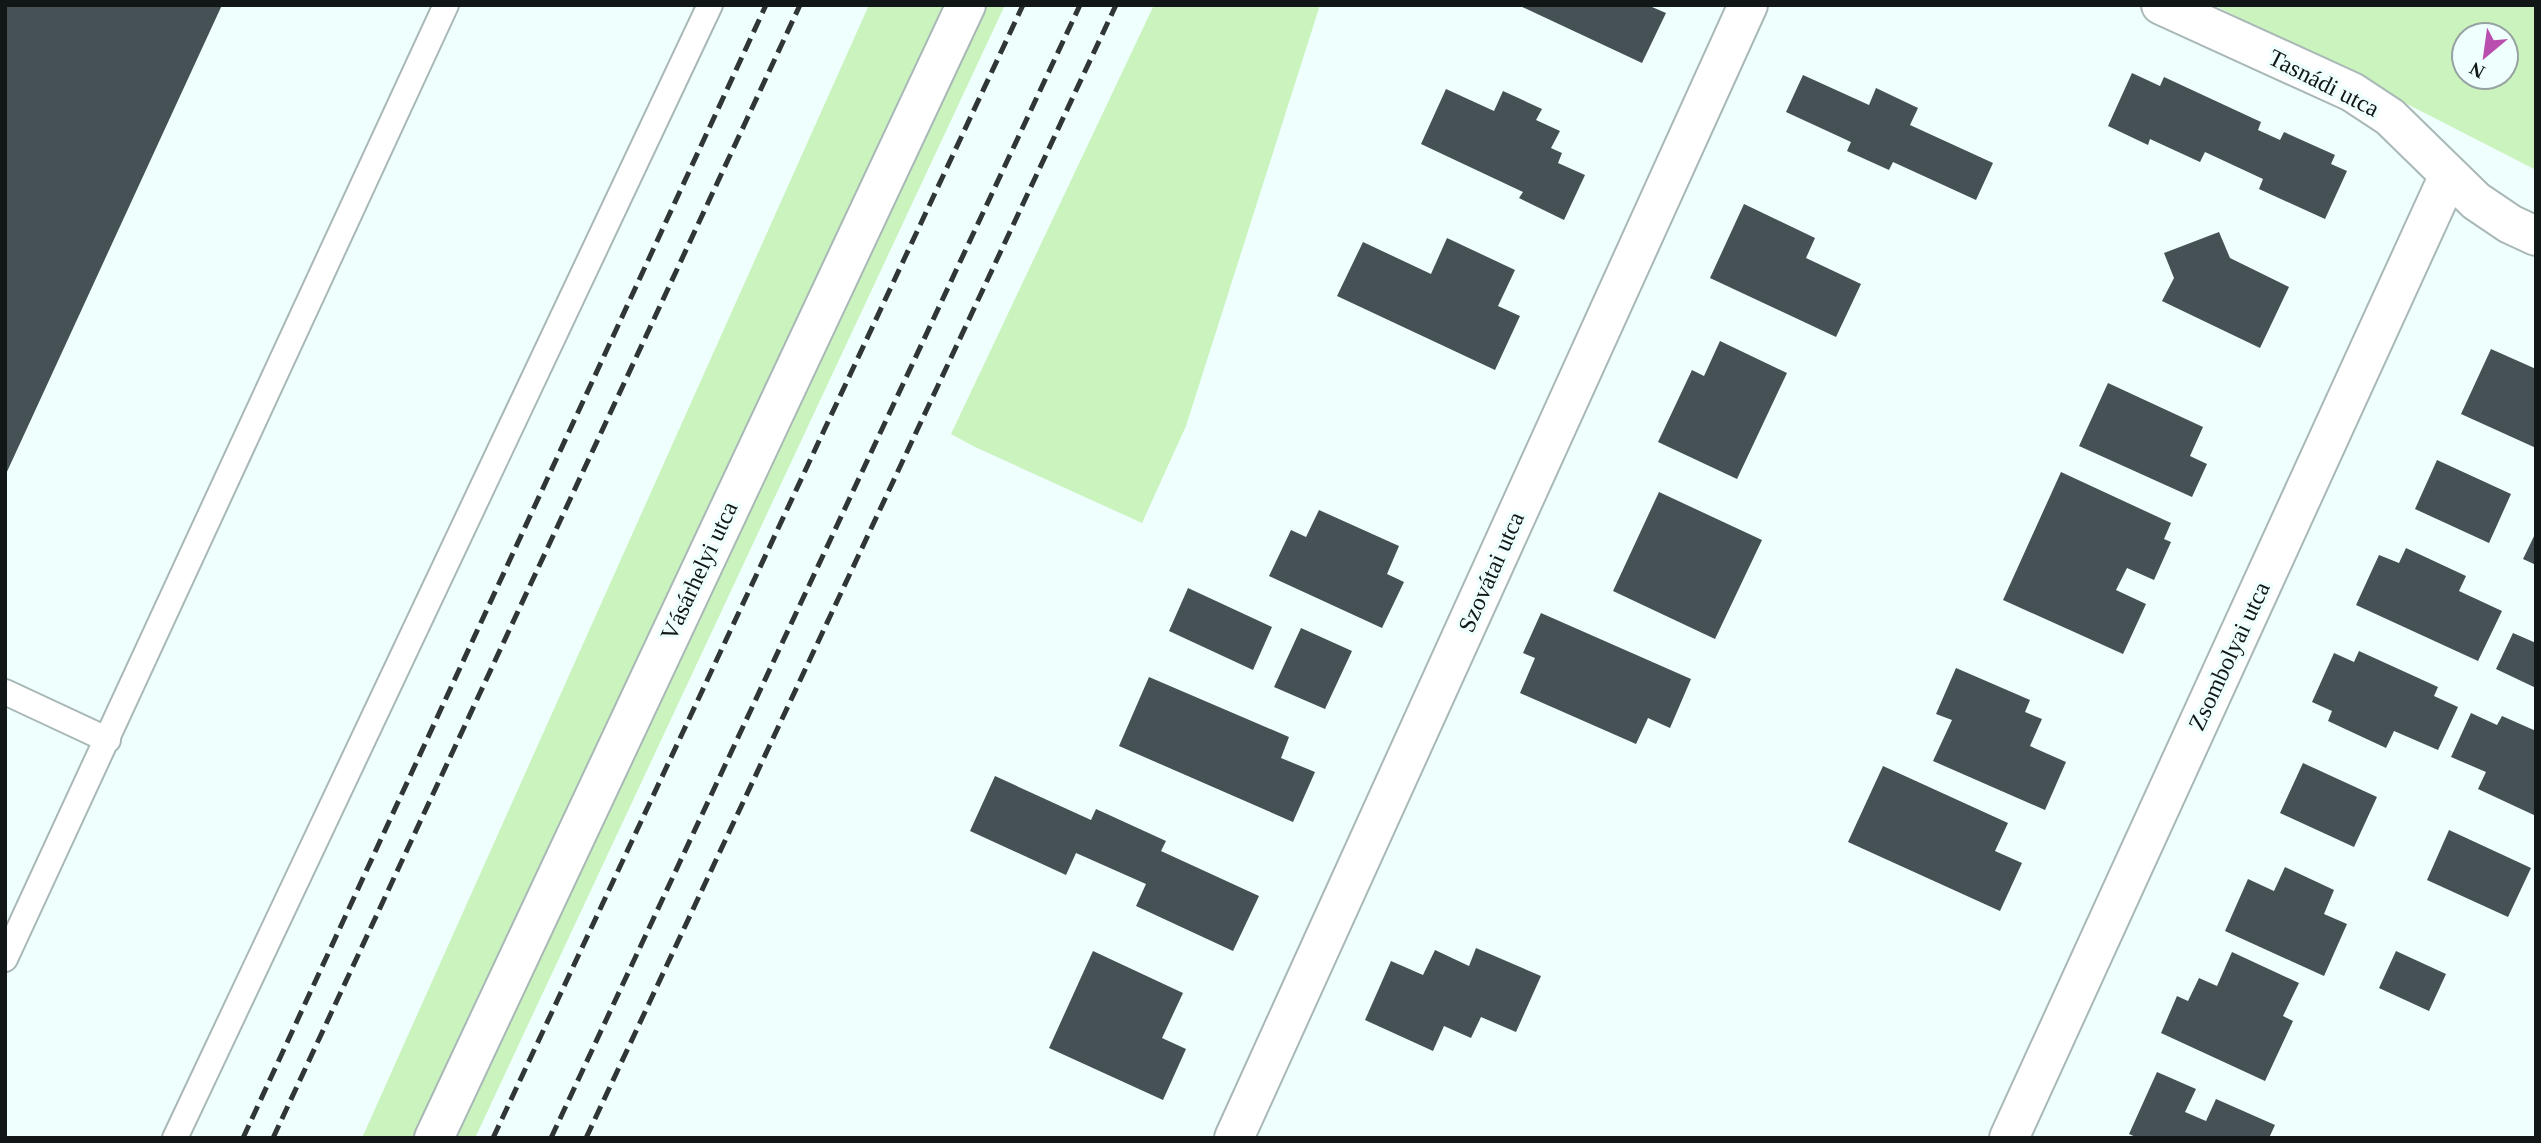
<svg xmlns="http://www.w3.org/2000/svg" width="2541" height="1143" font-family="Georgia,serif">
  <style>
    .green { fill: #caf3bd; fill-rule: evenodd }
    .building { fill: #455155 }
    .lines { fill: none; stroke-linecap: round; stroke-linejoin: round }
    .lane-casing { stroke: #a9b8b7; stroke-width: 28 }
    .street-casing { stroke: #a9b8b7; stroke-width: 42 }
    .secondary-casing { stroke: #a9b8b7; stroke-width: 42 }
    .lane { stroke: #fff; stroke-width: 24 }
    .street { stroke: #fff; stroke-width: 38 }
    .secondary { stroke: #fff; stroke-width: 38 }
    .rail { stroke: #303636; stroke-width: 5; stroke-dasharray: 14 7; stroke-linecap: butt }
    .labels { text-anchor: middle; stroke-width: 7; stroke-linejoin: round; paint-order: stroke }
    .street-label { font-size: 24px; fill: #111616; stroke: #effffe }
  </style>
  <rect width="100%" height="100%" fill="#effffe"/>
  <path class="green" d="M869 5H1005L475 1138H362Z
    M1154 5H1320L1186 426 1142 523 975 447 951 434Z
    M2214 5H2536V170ZM2464 35H2506V77H2464Z"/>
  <path class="building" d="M5 5H222L5 476Z
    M1518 5H1653L1652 7 1666 13 1642 63Z
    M2132 73 2160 86 2164 77 2261 122 2258 130 2280 140 2284 132 2335 155 2331 164 2347 171 2325 219 2259 189 2263 179 2205 152 2200 162 2150 139 2148 145 2108 126Z
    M1803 75 1869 105 1876 88 1918 108 1910 125 1993 163 1976 200 1893 162 1889 170 1847 151 1851 142 1786 112Z
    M1446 89 1494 111 1503 91 1542 109 1536 120 1560 131 1551 148 1562 153 1558 163 1585 175 1564 220 1519 198 1523 192 1421 144Z
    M1744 204 1815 238 1806 258 1861 284 1836 337 1710 278Z
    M2219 232 2230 258 2289 287 2260 348 2162 301 2174 278 2164 253Z
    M1447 238 1515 270 1498 306 1520 316 1495 370 1337 296 1363 242 1431 274Z
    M1720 341 1787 373 1737 479 1658 442 1692 370 1704 376Z
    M2491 349 2536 369V448L2461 414Z
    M2108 383 2203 427 2190 456 2207 464 2192 497 2079 446Z
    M2437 460 2511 494 2489 543 2415 509Z
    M2061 472 2171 523 2164 539 2171 542 2154 580 2127 568 2116 590 2146 604 2123 654 2003 600Z
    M1659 492 1762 540 1715 639 1613 591Z
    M1319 510 1399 546 1387 574 1404 582 1382 628 1269 576 1291 530 1306 537Z
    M2536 532V565L2523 559Z
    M2406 548 2466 576 2459 591 2502 611 2478 661 2356 605 2379 555 2399 563Z
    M1188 588 1272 627 1253 670 1169 631Z
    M1541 613 1691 679 1670 728 1648 718 1636 744 1520 693 1535 658 1523 653Z
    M1301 628 1352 651 1325 709 1274 687Z
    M2513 633 2536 643V688L2496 669Z
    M2359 651 2438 687 2434 696 2458 707 2438 750 2394 731 2386 748 2328 721 2332 711 2312 702 2334 653 2354 662Z
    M1956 668 2030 700 2025 712 2042 719 2030 746 2066 762 2045 810 1933 761 1952 720 1936 714Z
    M1149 677 1289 737 1281 758 1315 772 1293 822 1119 746Z
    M2471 713 2497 725 2502 716 2536 731V816L2478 789 2486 772 2451 757Z
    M2303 763 2377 797 2354 847 2280 813Z
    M1883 766 2008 823 1995 851 2022 863 2000 911 1848 842Z
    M995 776 1091 820 1096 809 1166 841 1161 851 1259 896 1233 951 1136 906 1146 884 1076 853 1066 875 970 831Z
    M2449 830 2531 868 2508 917 2427 880Z
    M2285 867 2334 890 2324 914 2347 924 2324 976 2225 931 2248 879 2274 891Z
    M1476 948 1541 976 1516 1032 1481 1017 1471 1038 1444 1026 1433 1051 1365 1020 1391 961 1423 975 1435 950 1469 966Z
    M1093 951 1183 993 1162 1038 1186 1049 1163 1100 1049 1048Z
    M2396 951 2446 974 2429 1011 2379 988Z
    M2232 952 2299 983 2283 1016 2293 1021 2265 1081 2161 1033 2177 996 2188 1001 2199 978 2217 986Z
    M2157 1072 2196 1089 2185 1112 2206 1121 2216 1099 2275 1125 2269 1138H2138L2129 1134Z"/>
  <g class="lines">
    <defs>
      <path id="lane" d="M5 692 108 740
        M5 959 446 5
        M175 1138 710 5"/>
      <path id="street" d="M2161 5 2352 92 2390 117 2476 201 2510 224 2536 236
        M1234 1138 1748 5
        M2009 1138 2449 175"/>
      <path id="secondary" d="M434 1138 966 5"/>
    </defs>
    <use href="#lane" class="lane-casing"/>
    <use href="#street" class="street-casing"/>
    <use href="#secondary" class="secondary-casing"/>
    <use href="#lane" class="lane"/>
    <use href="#street" class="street"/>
    <use href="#secondary" class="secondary"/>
    <path class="rail" d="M243 1138 766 5
      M273 1138 800 5
      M493 1138 1023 5
      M551 1138 1080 5
      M586 1138 1116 5"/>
  </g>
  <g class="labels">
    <g class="street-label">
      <text transform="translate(2324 83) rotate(27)" y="8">Tasnádi utca</text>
      <text transform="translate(699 571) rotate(-65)" y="8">Vásárhelyi utca</text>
      <text transform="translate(1491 572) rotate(-66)" y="8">Szovátai utca</text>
      <text transform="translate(2229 656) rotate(-65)" y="8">Zsombolyai utca</text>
    </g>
  </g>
  <rect width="2541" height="1143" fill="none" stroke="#111616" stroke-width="14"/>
  <g transform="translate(2485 56) rotate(209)"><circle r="33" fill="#effffe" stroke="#96a2a1" stroke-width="2"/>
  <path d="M0-5L12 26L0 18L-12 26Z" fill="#ba4eaf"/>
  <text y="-10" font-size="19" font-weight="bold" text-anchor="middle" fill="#111616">N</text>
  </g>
</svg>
